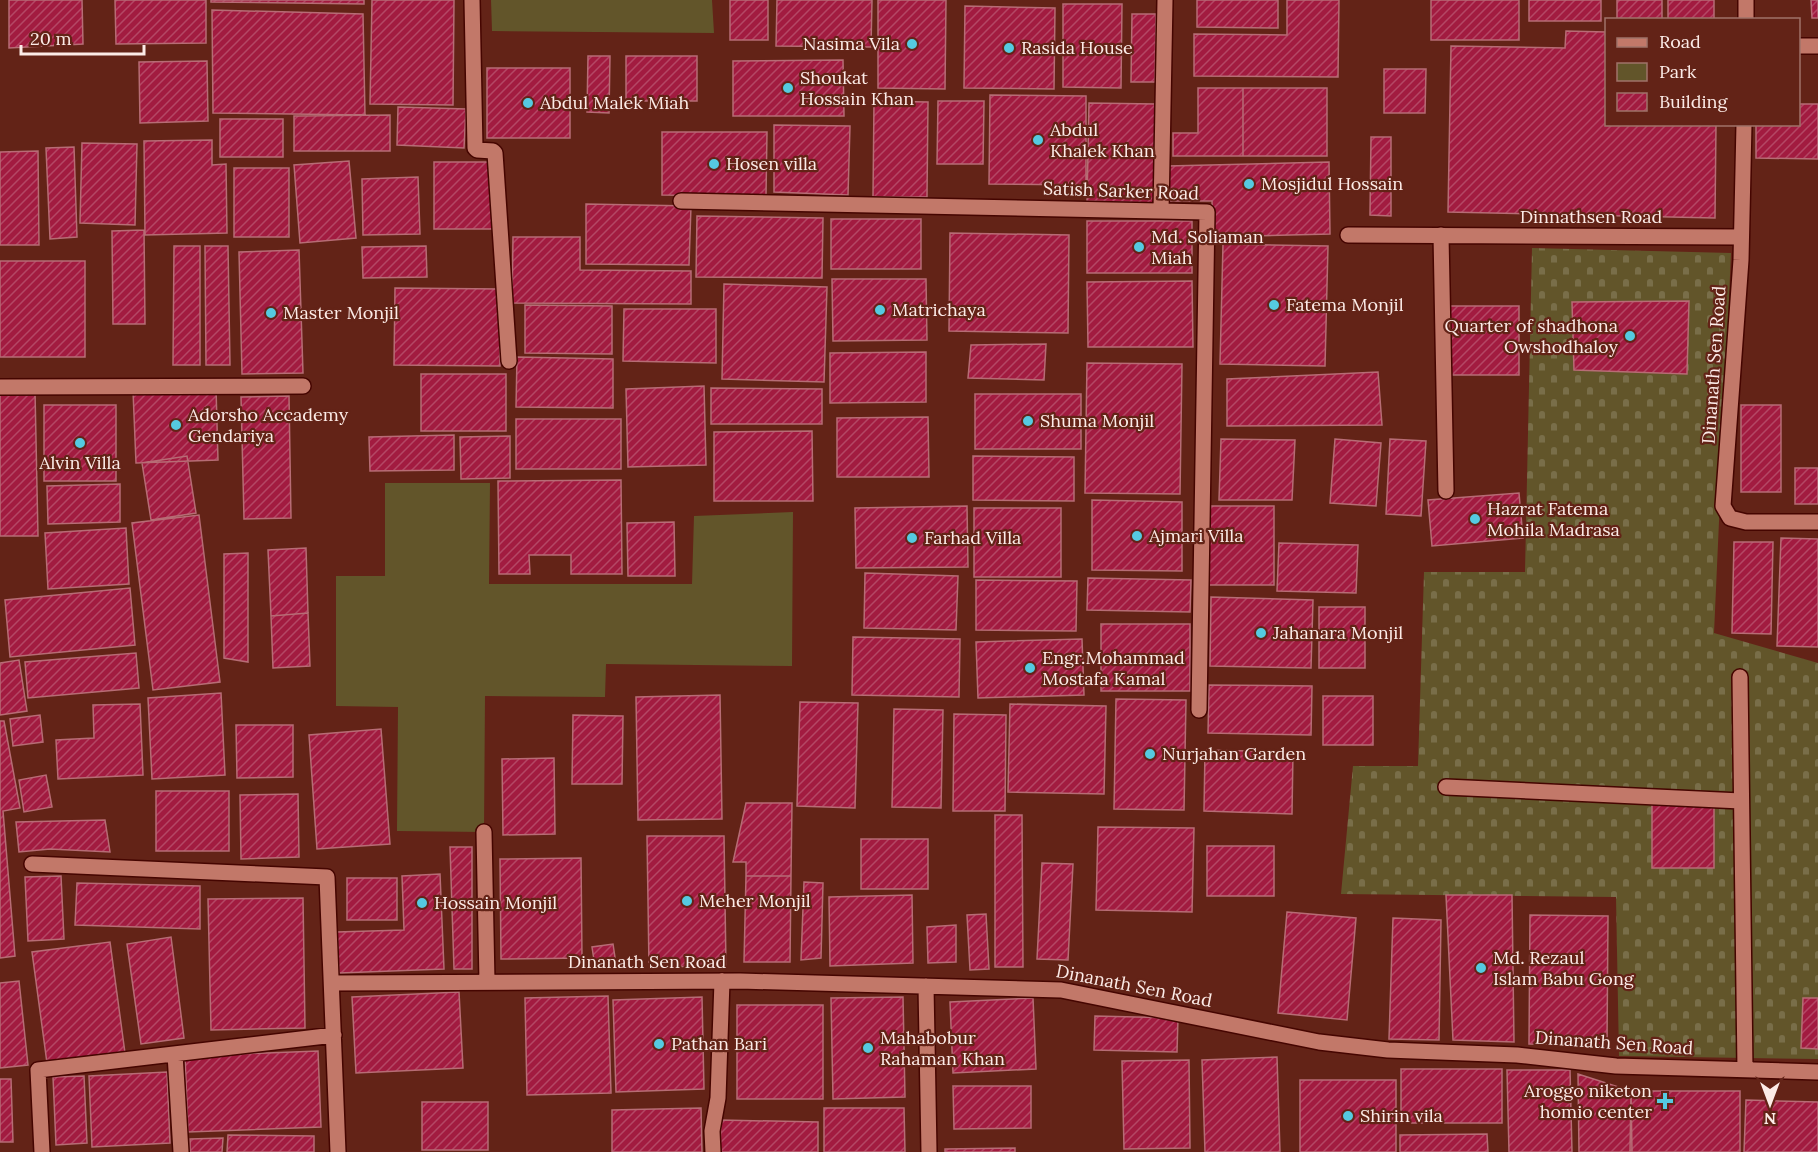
<svg xmlns="http://www.w3.org/2000/svg" width="1818" height="1152" font-family="Lora,serif">
  <style>
    .green { fill: #62552a }
    .cemetery { fill: url(#cemetery-stones) }
    .building { fill: url(#building-hatch); stroke: #b76c75; stroke-width: 1.5 }
    .lines { fill: none; stroke-linecap: round; stroke-linejoin: round }
    .minor-casing { stroke: #450500; stroke-width: 18 }
    .minor { stroke: #c27869; stroke-width: 15 }
    .poi-dot { fill: #55cae0; stroke: #632317; stroke-width: 2 }
    .labels { text-anchor: middle; stroke-width: 4.5; stroke-linejoin: round; paint-order: stroke }
    .poi-label { font-size: 18px; fill: #fcebe7; stroke: #632317; text-anchor: start }
    .street-label { font-size: 18px; fill: #fcebe7; stroke: #632317 }
  </style>
  <defs>
    <pattern id="cemetery-stones" width="16" height="16" patternUnits="userSpaceOnUse" patternTransform="scale(1.5)"><rect width="16" height="16" fill="#62552a"/><path d="M2 7V4a2 2 0 0 1 4 0v3zM10 15v-3a2 2 0 0 1 4 0v3z" fill="#796e49"/></pattern>
    <pattern id="building-hatch" width="6" height="6" patternUnits="userSpaceOnUse" patternTransform="scale(1.5)"><rect width="6" height="6" fill="#a21b40"/><path d="M-1 1l2-2M0 6l6-6M5 7l2-2" fill="none" stroke="#b44765"/></pattern>
  </defs>
  <rect width="100%" height="100%" fill="#632317"/>
  <path class="green" d="M491 0H712L714 33 492 31Z
    M385 483H490L489 584H692L694 516 793 512 792 666 606 664 605 697 485 696 484 832 397 831 398 707 336 706V576H385Z"/>
  <path class="cemetery" d="M1532 248 1731 253 1714 633 1818 663V1059L1619 1056 1616 897 1341 894 1353 766H1418L1424 572H1525Z"/>
  <path class="building" d="M9 0H82L83 44 9 48Z
    M115 0H206V43L116 44Z
    M211 0H364V4L211 2Z
    M372 0H454L453 105 370 104Z
    M730 0H768V40H730Z
    M777 0H872L871 47 776 46Z
    M878 0H946L945 89 878 88Z
    M1197 0H1278V28L1197 27Z
    M1287 0H1339L1338 77 1194 76V34L1287 35Z
    M1431 0H1519V40H1431Z
    M1529 0H1601V21H1529Z
    M1617 0H1662V20H1617Z
    M1668 0H1714V20H1668Z
    M1811 0H1818V18H1812Z
    M1063 4H1122L1121 88 1063 87Z
    M965 6 1055 8 1054 89 964 88Z
    M212 10 363 14 365 115 213 113Z
    M1132 14H1156L1155 82H1131Z
    M1566 31 1606 32V124H1716L1715 218 1448 212 1451 46 1565 48Z
    M588 56H610L609 113 587 112Z
    M626 56H697V101H626Z
    M843 60 844 116H733V61Z
    M207 61 208 121 140 123 139 62Z
    M487 68H570V138H487Z
    M1384 69H1426L1425 113H1384Z
    M1198 88H1243V156H1173V133H1198Z
    M1243 88H1327V156H1243Z
    M990 95 1086 96V185L989 184Z
    M874 101 928 102 927 197H873Z
    M938 101H984L983 164H937Z
    M1089 103 1155 104 1154 203 1087 201Z
    M1798 104H1818V159L1756 158V124H1798Z
    M398 107 466 109 464 148 397 145Z
    M390 115V151H294V116Z
    M220 119H283V157H220Z
    M774 125 850 126 848 195 774 192Z
    M662 132H767L766 196 662 195Z
    M1371 137H1391V216L1370 215Z
    M212 140V165L226 164 227 233 145 235 144 141Z
    M82 143 137 144 135 225 80 223Z
    M74 147 77 237 50 239 46 148Z
    M38 151 39 245H0V152Z
    M349 161 356 238 300 243 294 165Z
    M434 162H492V229H434Z
    M1329 162 1330 234 1213 237 1212 201H1168V166Z
    M234 168H289V237H234Z
    M418 177 420 234 363 235 362 179Z
    M586 204 691 206 689 265 586 264Z
    M697 216 823 218 822 278 696 277Z
    M831 219H921V269H831Z
    M1087 221H1192V273H1087Z
    M144 230 145 324H113L112 231Z
    M950 233 1069 235 1068 333 949 331Z
    M513 237H580V270L691 271V304L512 303Z
    M1223 244 1328 246 1325 366 1220 364Z
    M174 246H200V365H173Z
    M205 246H228L230 365H206Z
    M426 246 427 277 363 278 362 247Z
    M299 250 303 373 242 374 239 252Z
    M0 261H85V357H0Z
    M832 279H926L927 340 833 341Z
    M1192 281 1193 347H1088L1087 282Z
    M724 284 827 287 824 382 722 379Z
    M395 288 500 289V366L394 365Z
    M1689 301 1687 374 1574 370 1572 302Z
    M525 305 612 306V354L525 353Z
    M1450 306H1519V375H1450Z
    M624 309H716V363L623 361Z
    M1046 344 1044 380 968 378 971 345Z
    M926 352V402L830 403V353Z
    M517 357 613 359V408L516 407Z
    M1087 363 1182 364 1180 494 1085 493Z
    M1378 372 1382 425 1227 426V379Z
    M421 374H506V431H421Z
    M704 386 706 465 628 467 626 389Z
    M216 388 218 460 136 463 133 391Z
    M711 388 822 389V424H711Z
    M35 391 38 536H0V392Z
    M975 394H1081V449H975Z
    M289 396 291 518 244 519 241 397Z
    M44 405H116V481H44Z
    M1741 405H1781V492H1741Z
    M928 417 929 477H837V418Z
    M516 419H621V469H516Z
    M812 431 813 501H714V432Z
    M454 435V470L370 471 369 437Z
    M510 436V478L461 479 460 437Z
    M1221 439 1295 440 1292 500H1219Z
    M1335 439 1381 443 1376 506 1330 503Z
    M1390 439 1426 441 1421 516 1386 514Z
    M187 456 196 513 151 520 142 463Z
    M973 456 1074 457V501L973 500Z
    M1795 468H1818V504H1795Z
    M621 480 622 574H571V555H529L530 574H499L498 481Z
    M120 484V522L48 524 47 486Z
    M1519 493 1523 538 1432 546 1428 500Z
    M1092 500 1182 502V571L1092 570Z
    M967 506 968 567 856 568 855 508Z
    M1209 506H1274V585H1209Z
    M974 508H1061V577H974Z
    M199 515 220 682 153 690 132 523Z
    M674 522 675 576H628L627 523Z
    M126 528 129 584 48 589 45 533Z
    M1781 538 1818 539V647L1777 646Z
    M1734 542H1773L1771 634 1732 633Z
    M1279 543 1358 545 1356 593 1277 591Z
    M306 548 308 613 271 616 268 550Z
    M248 553V662L224 658V554Z
    M865 573 958 576 956 630 864 628Z
    M1088 578 1191 580 1190 612 1087 610Z
    M976 580 1077 581 1076 631 976 630Z
    M130 588 135 645 10 657 5 600Z
    M1211 597 1313 600 1311 668 1210 666Z
    M1319 607H1365V668H1319Z
    M308 613 310 666 273 668 271 616Z
    M1101 624H1190V691H1101Z
    M853 637 960 639 959 697 852 695Z
    M1082 639 1084 695 978 698 976 642Z
    M136 653 139 688 28 698 25 662Z
    M19 660 27 711 0 715V663Z
    M1209 685 1312 686 1311 735 1208 733Z
    M221 693 225 775 152 779 148 698Z
    M720 695 722 819 638 820 636 697Z
    M1323 696H1373V745H1323Z
    M1116 699 1186 700 1184 810 1114 809Z
    M800 702 858 703 855 808 797 806Z
    M140 704 143 775 58 779 56 740 94 738 93 705Z
    M1010 704 1106 706 1104 794 1008 792Z
    M894 709 943 710 941 808 892 807Z
    M954 714 1006 715 1005 811H953Z
    M40 715 43 742 13 746 10 719Z
    M573 715 623 716 622 784H572Z
    M0 721H4L20 808 3 811 15 956 0 958Z
    M236 725H293V777L237 778Z
    M381 729 390 844 317 849 309 735Z
    M1205 750 1293 752 1292 814 1204 811Z
    M554 758 555 834 503 835 502 759Z
    M46 775 52 807 24 812 19 780Z
    M156 791H229V851H156Z
    M298 794 299 857 241 859 240 795Z
    M1652 802H1714V868H1652Z
    M746 803H792L791 876H746V862H733Z
    M995 815H1022L1023 967H995Z
    M105 820 110 852 50 849 19 852 16 822Z
    M1098 827 1194 828 1192 912 1096 910Z
    M647 836H724L726 966 649 967Z
    M861 839H928V889H861Z
    M1207 846H1274V896H1207Z
    M450 847H472V969H454Z
    M581 858 582 958 501 959 500 859Z
    M1042 863 1073 864 1068 960 1037 959Z
    M440 874 444 969 339 973 337 932 404 930 402 876Z
    M61 876 64 939 28 941 25 877Z
    M746 876H791L790 962H744Z
    M347 878H397V920H347Z
    M804 882 823 883 821 958 801 960Z
    M77 883 200 886V929L75 925Z
    M912 895 913 963 830 966 829 897Z
    M1446 895H1512L1514 1042 1453 1040Z
    M303 898 305 1028 211 1030 208 899Z
    M1287 912 1356 918 1347 1020 1278 1013Z
    M986 914 989 969 970 970 967 915Z
    M1530 915 1608 916 1607 1045 1529 1044Z
    M1393 918 1441 920 1439 1040 1389 1039Z
    M956 925V962L928 963 927 927Z
    M171 937 184 1038 141 1044 127 944Z
    M110 942 125 1053 47 1063 32 952Z
    M613 944 616 964 595 967 592 947Z
    M19 981 28 1065 0 1068V983Z
    M459 992 463 1068 356 1073 352 997Z
    M608 996 611 1093 527 1095 525 998Z
    M702 997 704 1089 616 1092 613 1000Z
    M903 997 905 1097 833 1099 831 998Z
    M1033 998 1036 1069 953 1073 950 1002Z
    M1803 998H1818V1049L1801 1048Z
    M737 1005H823V1099H737Z
    M1095 1016 1178 1018 1177 1052 1094 1050Z
    M318 1051 321 1127 188 1132 185 1056Z
    M1277 1057 1280 1152H1205L1202 1060Z
    M1189 1060 1190 1148 1124 1149 1122 1061Z
    M1401 1069H1502V1123H1401Z
    M1507 1070H1570L1572 1152H1509Z
    M167 1072 170 1143 92 1147 89 1076Z
    M1578 1074 1631 1091 1632 1152H1579Z
    M84 1076 87 1143 56 1145 53 1077Z
    M0 1079H11L13 1142H0Z
    M1300 1080H1396V1152H1300Z
    M953 1086H1031V1128L954 1129Z
    M1631 1091H1740V1152H1630Z
    M1746 1100 1818 1102V1152H1744Z
    M422 1102H488V1150H422Z
    M701 1108 702 1152H612V1110Z
    M824 1108H904L905 1152H824Z
    M721 1120 818 1122V1152H720Z
    M1487 1134 1488 1152H1400V1135Z
    M228 1135 314 1136V1152H227Z
    M223 1138 222 1152H190V1139Z
    M1015 1148V1152H945V1149Z"/>
  <g class="lines">
    <defs>
      <path id="minor" d="M472 0 475 148 477 150 493 151 495 153 509 361
        M1746 20V0
        M1798 46H1818
        M1744 124 1741 260 1723 506 1730 518 1746 522H1818
        M681 201 1207 212 1199 710
        M1161 211 1165 0
        M1348 235 1741 237
        M1441 235 1446 491
        M0 387 303 386
        M1740 677 1745 1070
        M1446 787 1741 801
        M484 832 487 982
        M32 864 327 877 338 1152
        M332 983 740 981 1061 990 1319 1042 1388 1050 1517 1055 1616 1066 1818 1072
        M926 986 929 1152
        M175 1054 181 1152
        M42 1152 38 1070 334 1035
        M713 1152 712 1131 718 1098 722 981"/>
    </defs>
    <use href="#minor" class="minor-casing"/>
    <use href="#minor" class="minor"/>
  </g>
  <g class="poi-dot">
    <circle cx="912" cy="44" r="6"/>
    <circle cx="1009" cy="48" r="6"/>
    <circle cx="788" cy="88" r="6"/>
    <circle cx="528" cy="103" r="6"/>
    <circle cx="1038" cy="140" r="6"/>
    <circle cx="714" cy="164" r="6"/>
    <circle cx="1249" cy="184" r="6"/>
    <circle cx="1139" cy="247" r="6"/>
    <circle cx="1274" cy="305" r="6"/>
    <circle cx="880" cy="310" r="6"/>
    <circle cx="271" cy="313" r="6"/>
    <circle cx="1630" cy="336" r="6"/>
    <circle cx="1028" cy="421" r="6"/>
    <circle cx="176" cy="425" r="6"/>
    <circle cx="80" cy="443" r="6"/>
    <circle cx="1475" cy="519" r="6"/>
    <circle cx="1137" cy="536" r="6"/>
    <circle cx="912" cy="538" r="6"/>
    <circle cx="1261" cy="633" r="6"/>
    <circle cx="1030" cy="668" r="6"/>
    <circle cx="1150" cy="754" r="6"/>
    <circle cx="687" cy="901" r="6"/>
    <circle cx="422" cy="903" r="6"/>
    <circle cx="1481" cy="968" r="6"/>
    <circle cx="659" cy="1044" r="6"/>
    <circle cx="868" cy="1048" r="6"/>
    <path d="M1662 1092h6v6h6v6h-6v6h-6v-6h-6v-6h6z"/>
    <circle cx="1348" cy="1116" r="6"/>
  </g>
  <g class="labels">
    <g class="poi-label">
      <text x="900" y="50" text-anchor="end">Nasima Vila</text>
      <text x="1021" y="54">Rasida House</text>
      <text x="800" y="84">Shoukat<tspan x="800" dy="21">Hossain Khan</tspan></text>
      <text x="540" y="109">Abdul Malek Miah</text>
      <text x="1050" y="136">Abdul<tspan x="1050" dy="21">Khalek Khan</tspan></text>
      <text x="726" y="170">Hosen villa</text>
      <text x="1261" y="190">Mosjidul Hossain</text>
      <text x="1151" y="243">Md. Soliaman<tspan x="1151" dy="21">Miah</tspan></text>
      <text x="1286" y="311">Fatema Monjil</text>
      <text x="892" y="316">Matrichaya</text>
      <text x="283" y="319">Master Monjil</text>
      <text x="1618" y="332" text-anchor="end">Quarter of shadhona<tspan x="1618" dy="21">Owshodhaloy</tspan></text>
      <text x="188" y="421">Adorsho Accademy<tspan x="188" dy="21">Gendariya</tspan></text>
      <text x="1040" y="427">Shuma Monjil</text>
      <text x="80" y="469" text-anchor="middle">Alvin Villa</text>
      <text x="1487" y="515">Hazrat Fatema<tspan x="1487" dy="21">Mohila Madrasa</tspan></text>
      <text x="1149" y="542">Ajmari Villa</text>
      <text x="924" y="544">Farhad Villa</text>
      <text x="1273" y="639">Jahanara Monjil</text>
      <text x="1042" y="664">Engr.Mohammad<tspan x="1042" dy="21">Mostafa Kamal</tspan></text>
      <text x="1162" y="760">Nurjahan Garden</text>
      <text x="699" y="907">Meher Monjil</text>
      <text x="434" y="909">Hossain Monjil</text>
      <text x="1493" y="964">Md. Rezaul<tspan x="1493" dy="21">Islam Babu Gong</tspan></text>
      <text x="880" y="1044">Mahabobur<tspan x="880" dy="21">Rahaman Khan</tspan></text>
      <text x="671" y="1050">Pathan Bari</text>
      <text x="1652" y="1097" text-anchor="end">Aroggo niketon<tspan x="1652" dy="21">homio center</tspan></text>
      <text x="1360" y="1122">Shirin vila</text>
    </g>
    <g class="street-label">
      <text transform="translate(1121 191) rotate(2)" y="6">Satish Sarker Road</text>
      <text x="1591" y="223">Dinnathsen Road</text>
      <text transform="translate(1714 365) rotate(-86)" y="6">Dinanath Sen Road</text>
      <text x="647" y="968">Dinanath Sen Road</text>
      <text transform="translate(1134 986) rotate(11)" y="6">Dinanath Sen Road</text>
      <text transform="translate(1614 1043) rotate(4)" y="6">Dinanath Sen Road</text>
    </g>
  </g>
  <rect x="1605" y="18" width="195" height="108" fill="#632317" stroke="#a0736a" stroke-width="1.5"/>
  <rect x="1617" y="38" width="30" height="9" fill="#c27869" stroke="#a0736a" stroke-width="1.5"/>
  <text x="1659" y="48" font-size="18" fill="#fcebe7">Road</text>
  <rect x="1617" y="63" width="30" height="18" fill="#62552a" stroke="#a0736a" stroke-width="1.5"/>
  <text x="1659" y="78" font-size="18" fill="#fcebe7">Park</text>
  <rect x="1617" y="93" width="30" height="18" fill="url(#building-hatch)" stroke="#a0736a" stroke-width="1.5"/>
  <text x="1659" y="108" font-size="18" fill="#fcebe7">Building</text>
  <g transform="translate(1770 1104) rotate(180)" stroke="#632317" stroke-width="4.5" paint-order="stroke">
  <path d="M0-4.5L10 22L0 15L-10 22Z" fill="#fcebe7"/>
  <text y="-9" font-size="16" font-weight="bold" text-anchor="middle" fill="#fcebe7">N</text>
  </g>
  <path d="M21 45v9h123v-9" fill="none" stroke="#fcebe7" stroke-width="3"/>
  <text x="30" y="45" font-size="18" fill="#fcebe7" stroke="#632317" stroke-width="4.5" paint-order="stroke">20 m</text>
</svg>
